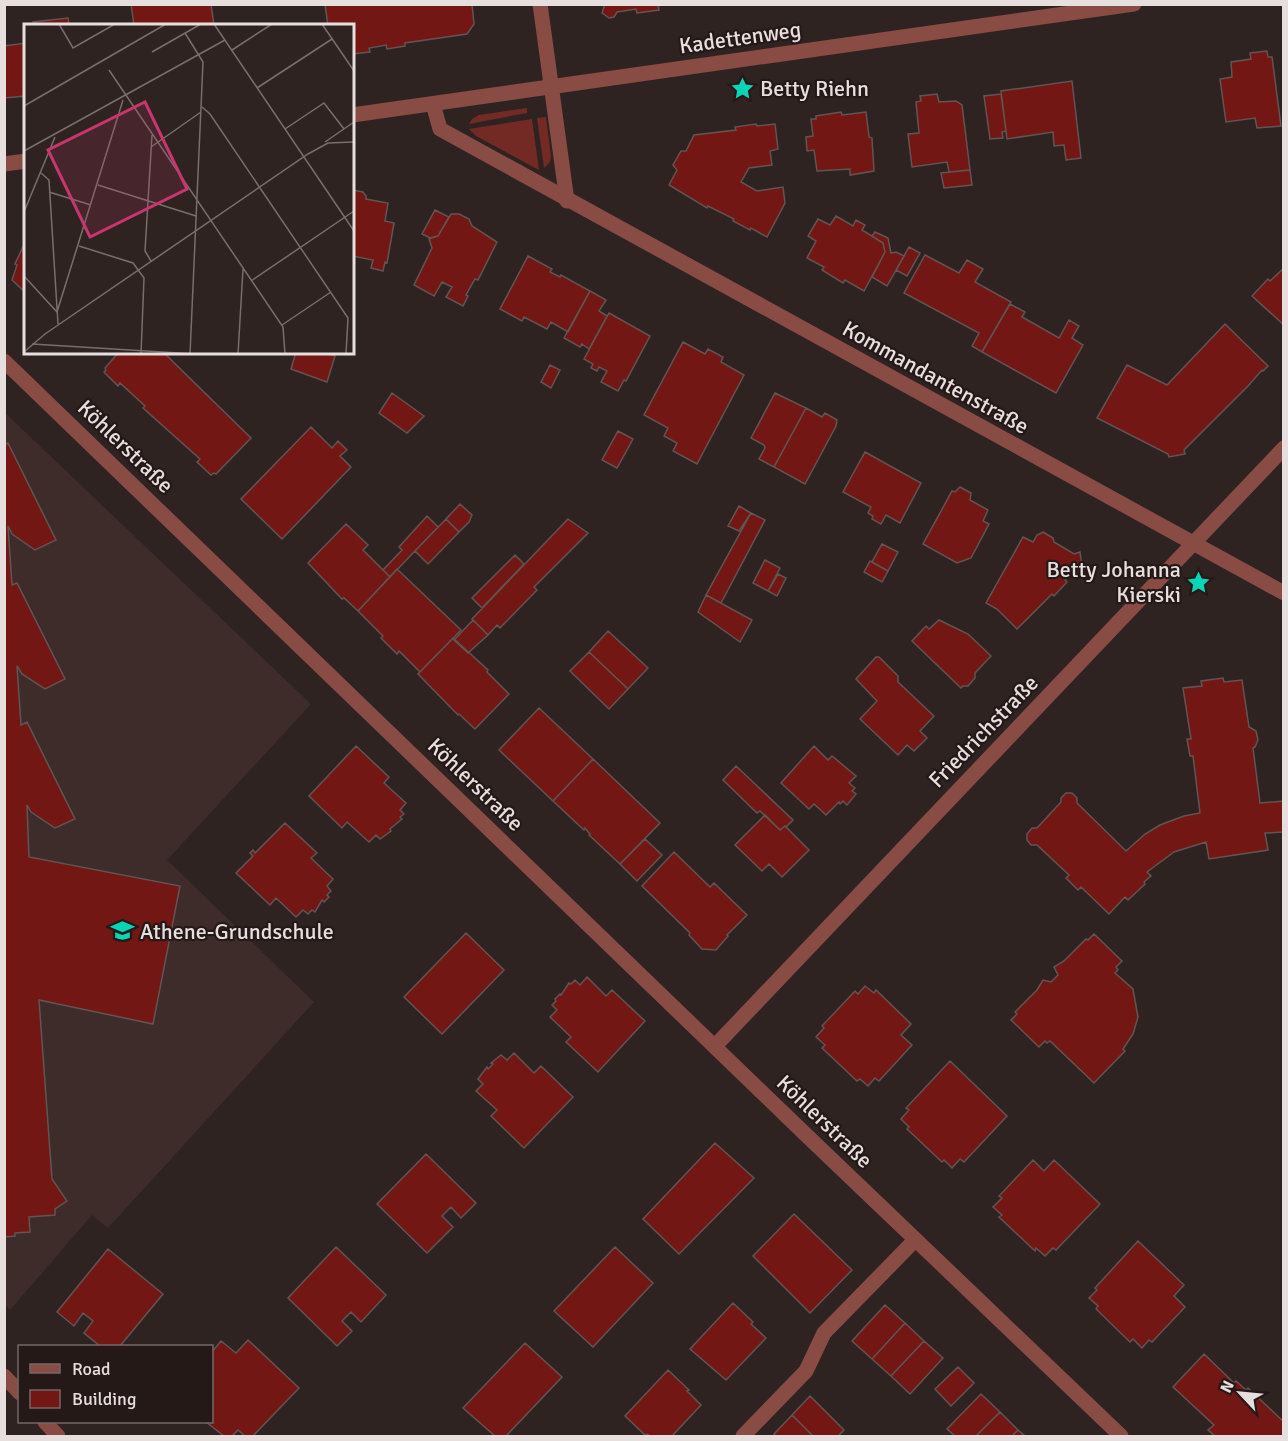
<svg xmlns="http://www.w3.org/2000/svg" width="1288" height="1441" font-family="Signika,sans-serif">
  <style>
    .built { fill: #3e2c2a }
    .green { fill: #732a25 }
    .building { fill: #731715; stroke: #625453; stroke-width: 1.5 }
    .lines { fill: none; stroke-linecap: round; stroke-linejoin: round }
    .street { stroke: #894c45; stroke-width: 15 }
    .labels { text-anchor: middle; stroke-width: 4.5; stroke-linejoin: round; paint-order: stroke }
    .street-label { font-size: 22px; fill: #e7dfde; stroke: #251918 }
    .poi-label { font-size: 22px; fill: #e7dfde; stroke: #251918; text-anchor: start }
    .inset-road { fill: none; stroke: #796e6d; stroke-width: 1.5 }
    .view { fill: #c8366f; fill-opacity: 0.15; stroke: #c8366f; stroke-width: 3 }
    .inset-edge { fill: none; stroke: #e7dfde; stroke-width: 3 }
  </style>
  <rect width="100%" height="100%" fill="#2f2321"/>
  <path class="built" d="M4 412 311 704 167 860 314 1002 108 1228 92 1215 10 1310 4 1304Z"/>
  <path class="green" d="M527 108V113L469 124 472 119 479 115Z
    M546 117 551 157 550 162 544 168 537 118Z
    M532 119 539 170 476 136 469 129Z"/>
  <path class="building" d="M131 4H211L214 26H134Z
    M325 4H472L474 24 467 34 405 43V46L387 49 386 45 369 48 370 52 352 54V26H328Z
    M665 4 658 6 659 10 637 13 636 9 617 12 614 17 609 18 602 13 605 4Z
    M68 18 69 26H34L33 22Z
    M26 43V96L4 98V46Z
    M1267 51 1268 57H1272L1281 126 1257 128 1255 118 1226 122 1220 79 1232 77 1231 62 1251 59 1250 53Z
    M1072 81 1081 158 1066 160 1064 145 1054 146 1053 132 1007 139 1001 91Z
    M937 94 939 102 956 101 962 105 970 170 949 172 947 162 912 167 908 134 919 133 916 102 921 101 920 96Z
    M1001 94 1006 131 1002 132 1003 138 990 139 984 96Z
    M841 112 842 115 866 112 869 137 872 138 874 171 850 175V169L817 171 814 150 807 151 806 137 813 136 811 119H816V116Z
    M756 124 757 126 775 124 778 149 770 151 772 165 749 168 741 182 757 191 783 187 785 203 767 237 751 228 750 230 733 221 734 219 708 206 707 208 669 185 677 170 673 165 681 151H686L694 135 736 130 735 127Z
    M970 170 972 185 944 188 941 173Z
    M352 190 363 192 366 196V199L388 203 385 221 394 223 387 263 385 262 383 271 371 268 373 260 352 256Z
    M435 210 449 217 438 236 430 238 422 234Z
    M451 214H459L469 219 472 226 497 242 478 280 475 279 466 295 468 296 463 306 446 297 452 287 442 282 434 296 414 285 432 248 429 239 438 236Z
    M836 216 853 226 856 220 865 225 862 230 883 243 885 252 864 291 845 280 843 283 822 270 824 267 807 258 816 241 808 236 818 219 830 225Z
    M875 232 888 238 891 253 896 252 904 256 887 286 872 277 885 252 883 243 872 236Z
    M26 240V293L12 280 17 265 15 264Z
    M909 247 920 253 907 276 896 270Z
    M925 255 959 273 967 260 983 269 975 282 1011 302 982 352 972 346 979 333 904 293Z
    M528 256 552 269 550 272 560 277 561 275 590 291 568 332 551 322 547 329 524 317 522 321 500 309Z
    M1284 268V325L1252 296 1268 279 1270 281Z
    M590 291 606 300 599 311 607 316 589 349 582 344 580 347 564 338Z
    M1010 304 1025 312 1022 317 1059 338 1069 320 1079 326 1072 338 1083 345 1056 393 982 352Z
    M609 313 650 336 626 381 624 380 618 391 601 382 607 371 599 367 597 371 591 368 593 364 584 359Z
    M1225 324 1268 366 1263 371 1262 370 1248 386 1184 450 1185 454 1169 457 1168 454 1097 418 1127 365 1167 385Z
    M683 342 705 354 708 349 723 357 721 362 744 375 697 464 673 451 677 443 664 436 668 428 644 415Z
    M119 352H163L251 438 216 474 214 473 211 475 197 462 200 459 143 408 145 406 120 383 118 386 104 372 106 370 105 368Z
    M296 352H322L335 356 327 382 291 369Z
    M550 365 560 370 551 388 541 382Z
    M392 393 424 416 407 433 379 413Z
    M775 393 806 408 774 467 759 459 765 448 764 445 751 438Z
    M806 408 822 417 825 413 837 420 836 426 805 484 774 467Z
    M311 427 332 448 338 441 347 450 340 456 351 467 282 539 241 499Z
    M618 431 633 439 617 468 602 460Z
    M8 443 56 540 35 550 12 534 8 526 12 585 17 583 65 679 45 689 22 674 17 666 21 725 27 722 75 819 55 828 31 812 27 805 29 857 180 886 153 1024 39 1000 52 1179 67 1201 55 1209V1215L29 1217 30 1232 15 1233V1236L4 1237V445Z
    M865 452 921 483 900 523 886 515 881 524 872 519 873 516 868 513 871 507 843 492Z
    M960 487 971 493 970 500 988 510 983 521 989 524 971 558 957 563 923 544 952 491 955 492Z
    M460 504 472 515 469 522 459 532 446 519Z
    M739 506 751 513 739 531 728 526Z
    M751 513 765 520 721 603 706 595Z
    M427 516 438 527 390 577 383 570 402 550 399 547Z
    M446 519 459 532 428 564 415 551Z
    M568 519 588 533 534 587 537 590 500 628 497 625 488 635 472 619Z
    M346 524 368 545 363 550 390 577 358 611 344 598 342 599 308 563Z
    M1043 532 1053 538 1054 542 1074 554 1080 552 1082 567 1076 568 1065 580 1067 582 1054 596 1052 594 1017 629 997 609 986 603 1023 537 1033 542 1037 535Z
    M882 544 898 552 888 571 872 562Z
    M515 555 524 564 482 608 472 598Z
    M765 560 780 568 768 591 753 583Z
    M870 561 888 571 882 582 864 572Z
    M397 569 461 630 420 672 399 651 397 654 381 638 383 636 358 611Z
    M778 574 786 578 777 596 768 591Z
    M706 595 752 620 740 642 698 612Z
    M473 620 488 635 468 653 454 640Z
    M939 620 968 634 991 656 975 673V678L968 686H963L961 688 912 641 926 626 929 629Z
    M608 631 648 668 628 689 589 652Z
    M453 638 488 670 487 672 509 694 475 729 459 714 458 715 418 674Z
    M589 652 628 689 609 709 570 671Z
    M876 657H879L898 676V682L934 716 920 731 927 738 914 751 907 745 898 755 860 719 877 701 856 679Z
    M1223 678 1224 682 1242 680 1249 727 1256 731 1258 740 1255 747 1253 748 1260 803 1284 801V832L1265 833 1268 850 1209 859 1206 842 1174 852 1147 872 1151 876 1144 882 1145 884 1128 900 1125 897 1109 914 1081 887 1078 890 1066 878 1069 875 1037 845H1031L1027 840V834L1032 828H1037L1061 802V798L1066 793H1072L1077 798V803L1126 851 1145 834 1160 825 1184 816 1200 813 1193 756H1190L1187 739H1191L1183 688 1202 686 1201 681Z
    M539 708 593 759 553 801 499 750Z
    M356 746 389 777 384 783 406 803 400 810 404 814 400 817 402 819 390 829 391 831 380 839 376 835 369 842 347 822 342 828 309 796Z
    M814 746 828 760 832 756 856 776 849 783 855 788 852 791 856 794 847 805 843 801 840 804 839 802 826 815 814 804 809 809 781 783Z
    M593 759 660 823 620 864 589 835 590 834 585 828 584 830 553 801Z
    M736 766 793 820 786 827 785 826 780 830 760 811 757 813 723 780Z
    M765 815 780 830 785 826 809 850 782 877 769 864 762 871 735 845Z
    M285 823 317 853 311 858 333 879 327 886 331 891 327 895 329 897 324 902 322 900 315 912 312 910 308 914 303 910 296 917 276 898 270 905 236 873 253 856 250 853 253 850 255 853Z
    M645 839 662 855 637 881 620 864Z
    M674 852 710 887 714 883 747 915 727 935 728 936 716 950 702 949 689 935 690 933 642 886Z
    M466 933 504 970 442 1034 404 997Z
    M1094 934 1122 961 1116 967 1118 970 1115 973 1133 989 1138 1017 1133 1034 1123 1049 1125 1051 1094 1083 1050 1041 1047 1043 1045 1041 1039 1047 1011 1020 1017 1014 1015 1012 1037 990 1043 980 1051 982 1058 975 1054 967 1064 961 1086 939 1088 940Z
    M587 977 606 996 612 990 645 1021 598 1072 566 1042 571 1037 550 1017 557 1010 552 1005 556 1001 555 999 560 994 561 995 569 983 571 984 575 980 580 985Z
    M865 986 874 993 876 990 911 1024 901 1035 912 1045 879 1081 875 1078 868 1086 860 1079 857 1081 822 1048 825 1045 816 1037 824 1028 822 1026 855 991 858 994Z
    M514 1053 534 1073 541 1066 573 1097 524 1148 491 1116 497 1110 476 1091 483 1084 478 1079 487 1067 488 1069 493 1064 491 1063 501 1055 507 1060Z
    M950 1061 1007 1116 964 1162 960 1159 952 1168 944 1160 942 1162 907 1129 909 1127 901 1119 909 1110 906 1108Z
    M715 1143 754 1178 679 1254 643 1219Z
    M426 1154 476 1203 461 1218 451 1207 442 1216 453 1227 427 1253 377 1204Z
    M1033 1160 1044 1171 1054 1160 1100 1204 1056 1250 1053 1248 1045 1256 1036 1248 1035 1251 999 1217 1002 1215 993 1207 1002 1198 999 1196Z
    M794 1214 852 1270 810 1313 753 1256Z
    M1138 1241 1184 1285 1174 1296 1185 1307 1152 1342 1149 1340 1142 1348 1133 1339 1130 1342 1096 1309 1098 1306 1089 1298 1097 1290 1095 1288Z
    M336 1247 386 1295 361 1322 351 1312 342 1321 352 1331 337 1346 288 1298Z
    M615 1247 653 1283 593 1347 554 1311Z
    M108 1249 163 1294 120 1346H100L84 1333 93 1321 83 1313 74 1326 57 1312Z
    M733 1303 753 1322 751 1324 766 1338 726 1380 690 1349Z
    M885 1305 905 1323 872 1359 852 1341Z
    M905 1323 924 1341 891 1376 872 1359Z
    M248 1340 299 1388 253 1436H245L238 1430 232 1436H224L206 1422H212V1352L221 1341 236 1353Z
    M924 1341 943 1358 910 1394 891 1376Z
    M525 1343 562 1377 506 1436H495L463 1408Z
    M1204 1354 1234 1383 1236 1381 1246 1390 1248 1388 1284 1422V1436H1215L1208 1430 1214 1425 1173 1387Z
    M958 1367 974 1383 951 1406 935 1389Z
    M668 1370 689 1390 687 1391 701 1405 672 1436H650L647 1434 645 1435 625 1416Z
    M981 1394 1000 1412 976 1436H955L947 1429Z
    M810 1396 844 1430 838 1436H813L792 1415Z
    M1000 1412 1018 1430 1012 1436H976Z
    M792 1415 813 1436H776L774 1434Z
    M1018 1430 1025 1436H1012Z"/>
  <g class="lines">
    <path class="street" d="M540 4 567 201
      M433 104 440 129 1284 593
      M352 115 1134 4
      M4 164 26 161
      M4 361 802 1131 1121 1436
      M715 1046 1284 448
      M4 1376 20 1393
      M45 1422 58 1436
      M743 1436 806 1371 824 1333 915 1240"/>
  </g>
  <defs>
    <symbol id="sight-bare" viewBox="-9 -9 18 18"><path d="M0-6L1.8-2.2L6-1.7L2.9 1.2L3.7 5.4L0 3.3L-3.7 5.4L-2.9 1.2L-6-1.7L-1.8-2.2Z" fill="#08d5b5" stroke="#251918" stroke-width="2.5" paint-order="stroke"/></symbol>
    <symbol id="school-bare" viewBox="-9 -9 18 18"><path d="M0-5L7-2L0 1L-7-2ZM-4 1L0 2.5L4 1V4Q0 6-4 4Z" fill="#08d5b5" stroke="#251918" stroke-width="2.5" paint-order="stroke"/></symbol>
  </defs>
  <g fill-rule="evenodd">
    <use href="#sight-bare" x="726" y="72" width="33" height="33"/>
    <use href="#sight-bare" x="1182" y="566" width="33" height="33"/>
    <use href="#school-bare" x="106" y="914" width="33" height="33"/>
  </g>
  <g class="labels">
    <g class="street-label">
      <text transform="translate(740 37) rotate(-8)" y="8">Kadettenweg</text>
      <text transform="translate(936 377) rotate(29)" y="8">Kommandantenstraße</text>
      <text transform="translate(126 446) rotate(44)" y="8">Köhlerstraße</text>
      <text transform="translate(983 731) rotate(-46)" y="8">Friedrichstraße</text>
      <text transform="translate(476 784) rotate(44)" y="8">Köhlerstraße</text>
      <text transform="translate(825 1121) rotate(44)" y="8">Köhlerstraße</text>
    </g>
    <g class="poi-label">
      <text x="760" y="96">Betty Riehn</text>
      <text x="1181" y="577" text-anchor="end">Betty Johanna<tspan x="1181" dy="25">Kierski</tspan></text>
      <text x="140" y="939">Athene-Grundschule</text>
    </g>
  </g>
  <g transform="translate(24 24)">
    <rect width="330" height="330" fill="#2f2321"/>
    <path class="inset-road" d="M35 0 49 24 91 0M190 0 330 207M298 0 330 47M161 9 179 38 166 330M208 26 248 0M128 28 177 0M85 46 259 303 261 330M233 64 308 15M0 82 142 0M178 83 186 90 324 294 322 330M261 105 300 79 320 105M301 118 330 98M127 123 177 88M0 127 201 16M17 149 25 156 34 300M74 161 172 192M25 168 67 181M0 188 31 113M55 222 109 239 120 254 117 330M127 237 121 227 128 111M0 252 33 288M227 257 330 187M33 288 99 76M258 301 307 268M8 320 171 330M0 328 21 310 284 130 304 119 330 118M214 330 219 245"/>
    <path class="view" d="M121 78 163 165 66 213 24 126Z"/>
    <rect width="330" height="330" class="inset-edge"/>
  </g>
  <rect width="1288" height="1441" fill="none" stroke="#e7dfde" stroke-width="12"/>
  <rect x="18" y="1345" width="195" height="78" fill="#251918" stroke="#736867" stroke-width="1.5"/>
  <rect x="30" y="1364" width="30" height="9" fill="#894c45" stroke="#736867" stroke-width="1.5"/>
  <text x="72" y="1375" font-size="18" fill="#e7dfde">Road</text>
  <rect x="30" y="1390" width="30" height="18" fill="#731715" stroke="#736867" stroke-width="1.5"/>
  <text x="72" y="1405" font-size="18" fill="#e7dfde">Building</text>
  <g transform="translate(1240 1393) rotate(296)" stroke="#251918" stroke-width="4.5" paint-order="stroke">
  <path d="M0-4.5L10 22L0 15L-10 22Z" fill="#e7dfde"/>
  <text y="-9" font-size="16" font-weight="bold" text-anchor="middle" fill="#e7dfde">N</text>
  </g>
</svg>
